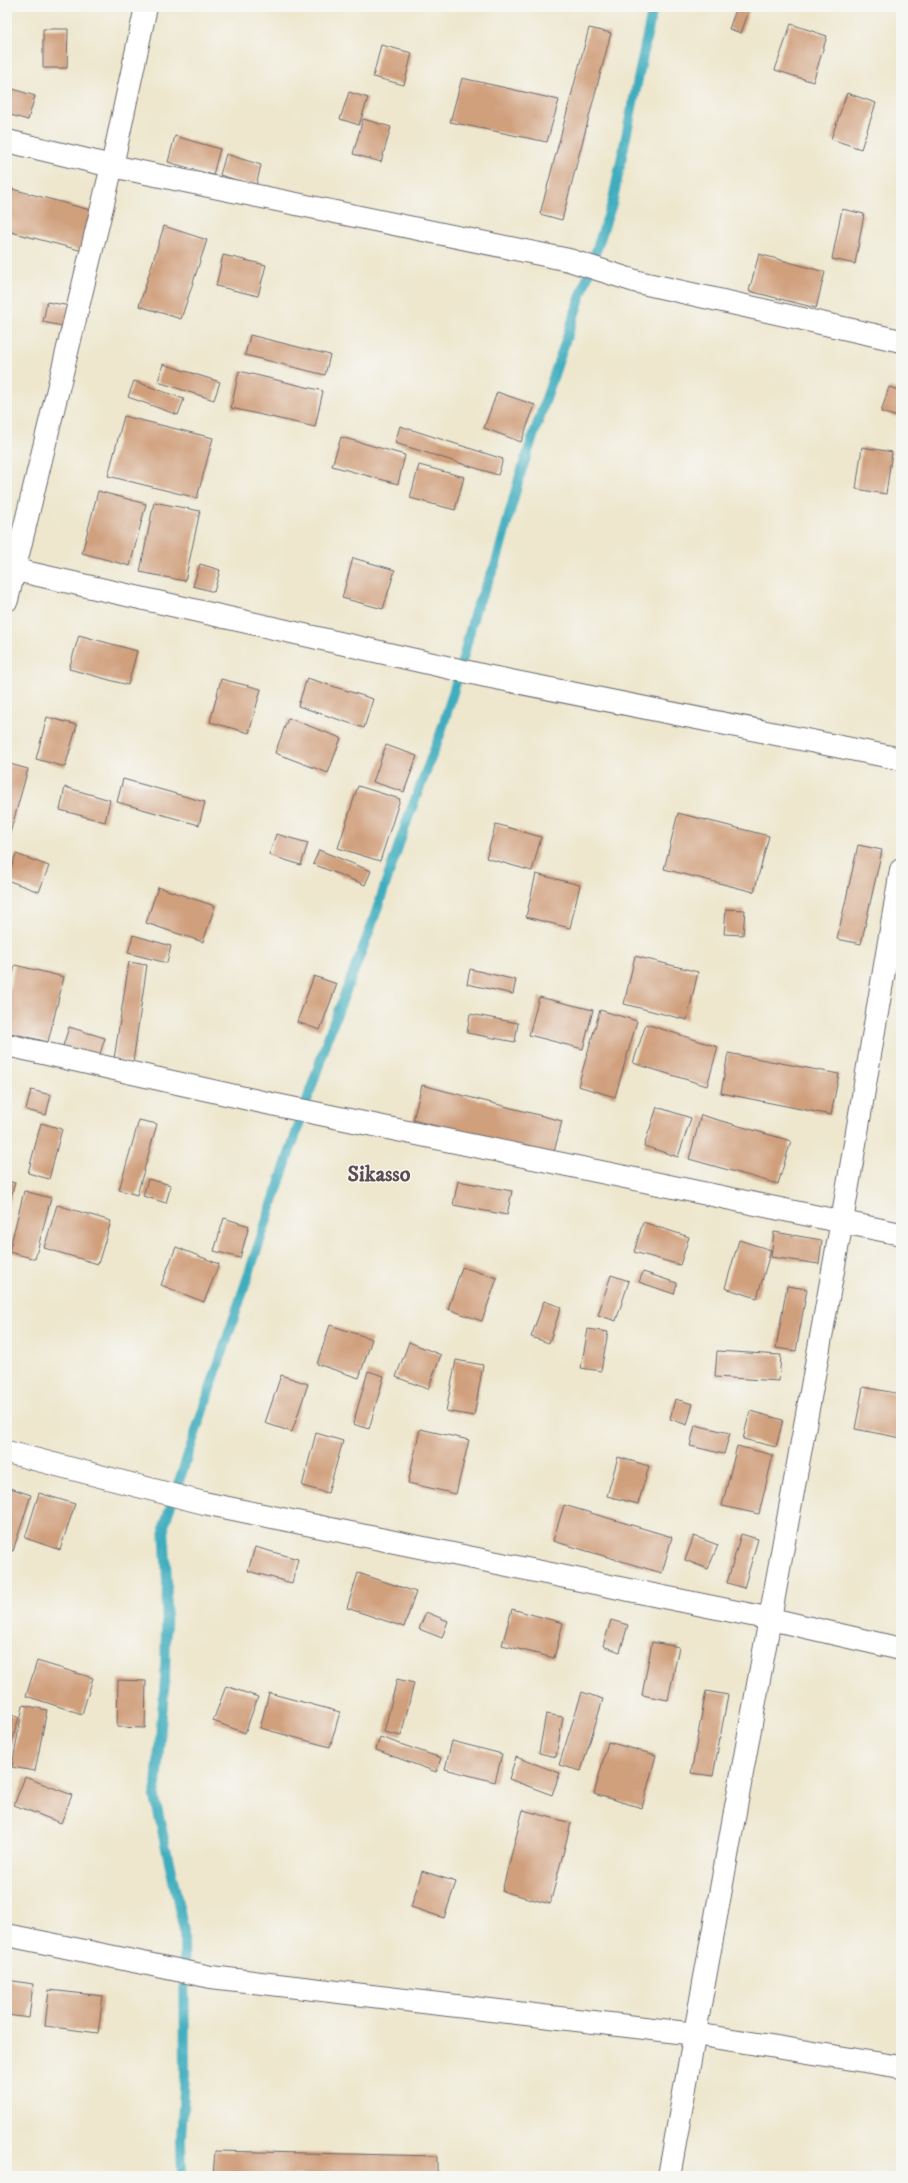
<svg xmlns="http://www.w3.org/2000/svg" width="908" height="2183" font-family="'IM FELL DW Pica',serif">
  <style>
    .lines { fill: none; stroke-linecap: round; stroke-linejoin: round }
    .stream { stroke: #3fadbe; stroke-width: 10 }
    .building { fill: #d09f7b }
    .minor-casing { stroke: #69676e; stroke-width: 24 }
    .minor { stroke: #fff; stroke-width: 22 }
    .labels { text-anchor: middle; stroke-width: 3; stroke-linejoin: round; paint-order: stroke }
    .town-label { font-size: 22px; font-weight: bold; fill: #5f4e51; stroke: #f6f6f2 }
  </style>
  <rect width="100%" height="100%" fill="#f6f6f2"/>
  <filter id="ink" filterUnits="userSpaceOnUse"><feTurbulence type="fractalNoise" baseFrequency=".025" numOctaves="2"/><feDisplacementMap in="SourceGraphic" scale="8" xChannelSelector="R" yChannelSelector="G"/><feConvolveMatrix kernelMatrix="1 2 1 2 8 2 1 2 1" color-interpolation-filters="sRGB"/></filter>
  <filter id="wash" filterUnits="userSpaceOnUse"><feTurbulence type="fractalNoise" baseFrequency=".012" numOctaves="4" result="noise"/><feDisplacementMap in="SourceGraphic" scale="16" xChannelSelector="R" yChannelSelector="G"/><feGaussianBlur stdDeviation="0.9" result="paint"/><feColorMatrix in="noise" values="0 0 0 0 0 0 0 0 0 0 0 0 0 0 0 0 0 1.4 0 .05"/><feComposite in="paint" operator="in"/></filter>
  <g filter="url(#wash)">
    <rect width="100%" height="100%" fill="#eee7ce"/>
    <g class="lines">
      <path class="stream" d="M182 2176 181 2139 185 2075 184 1930 155 1798 165 1679 167 1581 164 1526 330 1032 371 927 408 818 440 735 460 670 475 611 496 563 520 475 612 204 653 7"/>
    </g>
    <g id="blocks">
      <path class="building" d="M737 7 749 11 741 33 729 29Z
        M791 24 827 36 813 82 775 70Z
        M589 28 611 33 562 220 540 214Z
        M43 29H68L67 68H43Z
        M381 45 412 53 404 85 373 77Z
        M462 78 559 100 547 142 450 122Z
        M7 87 35 96 28 120 7 114Z
        M349 92 368 98 359 125 340 119Z
        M847 93 876 103 861 149 831 139Z
        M363 119 391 127 381 162 353 154Z
        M175 136 220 149 213 175 168 162Z
        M226 154 261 165 256 186 220 175Z
        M12 189 94 211 83 251 7 231V208Z
        M842 209 864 214 855 264 832 259Z
        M164 226 207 240 181 319 139 306Z
        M759 254 825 272 816 308 749 291Z
        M223 255 266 265 258 296 216 286Z
        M47 302 71 306 67 327 43 322Z
        M250 335 330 355 325 375 245 355Z
        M163 364 220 382 214 400 158 382Z
        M239 371 323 391 315 427 231 408Z
        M134 381 184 399 178 415 128 397Z
        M889 387 901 391V418L881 412Z
        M497 392 535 405 521 442 484 428Z
        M124 416 213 438 197 498 108 476Z
        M400 426 503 459 498 475 395 443Z
        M341 437 405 455 398 484 332 466Z
        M862 447 892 452 886 494 856 489Z
        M419 465 464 477 455 510 410 498Z
        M98 491 146 504 130 566 82 553Z
        M154 502 200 511 185 581 140 572Z
        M353 558 395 570 383 609 342 598Z
        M200 564 220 570 214 592 193 586Z
        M79 635 137 651 128 685 69 669Z
        M307 678 373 699 364 728 298 706Z
        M221 679 261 689 249 733 210 722Z
        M47 717 77 725 65 767 36 759Z
        M288 718 341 738 328 773 275 753Z
        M386 745 417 756 404 792 373 782Z
        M10 764 28 769 9 837 7 836V776Z
        M123 779 205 802 199 825 117 802Z
        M358 786 400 799 380 861 338 848Z
        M65 787 110 800 105 822 60 810Z
        M678 813 769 836 754 892 664 869Z
        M496 824 541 837 532 871 486 858Z
        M276 834 308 843 301 865 269 855Z
        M858 845 882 850 861 944 837 939Z
        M319 850 371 871 365 885 313 864Z
        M16 854 49 866 39 892 7 880Z
        M536 874 580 885 570 928 526 917Z
        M158 887 215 906 203 942 146 923Z
        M726 909 745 910 743 935 724 934Z
        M133 935 171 946 167 963 128 953Z
        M635 956 698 972 687 1020 624 1004Z
        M129 962 147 965 133 1062 114 1059Z
        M15 965 64 977 48 1042 7 1032V999Z
        M470 969 516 980 513 994 467 984Z
        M314 976 337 984 320 1030 297 1022Z
        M539 997 593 1010 583 1049 529 1035Z
        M600 1010 637 1021 615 1097 578 1086Z
        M470 1014 518 1023 515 1042 467 1033Z
        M646 1024 718 1047 707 1086 633 1063Z
        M69 1027 105 1038 98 1060 62 1049Z
        M728 1053 839 1074 831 1115 721 1093Z
        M422 1085 562 1121 553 1156 413 1120Z
        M31 1090 51 1095 46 1115 26 1110Z
        M657 1107 691 1118 678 1157 644 1146Z
        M701 1115 791 1141 778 1184 689 1159Z
        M139 1120 157 1124 137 1195 119 1190Z
        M41 1123 62 1129 49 1179 28 1173Z
        M148 1179 171 1185 166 1203 143 1196Z
        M7 1181 15 1183 7 1210Z
        M458 1181 512 1191 507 1215 453 1205Z
        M24 1191 51 1198 35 1259 9 1252Z
        M57 1205 111 1221 98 1264 44 1248Z
        M224 1218 249 1226 240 1258 214 1251Z
        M643 1222 689 1237 680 1265 634 1252Z
        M774 1232 822 1240 819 1264 771 1257Z
        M739 1240 771 1250 757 1298 725 1288Z
        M176 1247 219 1264 204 1302 161 1285Z
        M462 1267 497 1278 482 1321 448 1309Z
        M643 1272 677 1283 674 1294 639 1282Z
        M611 1275 629 1281 616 1321 598 1315Z
        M787 1286 807 1289 796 1351 776 1348Z
        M544 1301 561 1307 549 1343 531 1337Z
        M330 1325 372 1339 359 1378 317 1364Z
        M588 1329 608 1332 601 1371 581 1368Z
        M409 1342 441 1355 428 1389 396 1377Z
        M717 1351 781 1355 779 1381 715 1377Z
        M456 1360 483 1365 474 1416 446 1411Z
        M368 1371 384 1376 369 1429 353 1424Z
        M281 1375 308 1384 292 1432 265 1423Z
        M863 1387 901 1394V1438L855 1429Z
        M675 1399 693 1404 687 1425 670 1419Z
        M750 1411 783 1420 776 1447 743 1439Z
        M695 1425 730 1433 724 1454 690 1446Z
        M420 1429 469 1440 456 1494 408 1483Z
        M316 1433 343 1441 328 1493 302 1486Z
        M737 1446 773 1455 759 1514 722 1506Z
        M618 1457 649 1466 638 1504 607 1496Z
        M7 1487 31 1495 13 1551 7 1549Z
        M39 1493 75 1504 60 1550 25 1538Z
        M564 1505 672 1537 662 1573 553 1541Z
        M741 1534 758 1539 744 1588 727 1583Z
        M694 1536 718 1545 708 1569 685 1560Z
        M255 1547 298 1559 292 1583 248 1571Z
        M358 1573 416 1592 404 1627 347 1608Z
        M512 1609 563 1623 554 1658 502 1645Z
        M426 1612 448 1621 442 1638 419 1629Z
        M611 1620 628 1625 620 1652 603 1646Z
        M652 1642 679 1647 668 1700 642 1695Z
        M37 1661 93 1678 82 1714 26 1696Z
        M397 1679 414 1683 401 1736 384 1732Z
        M118 1680 146 1681 145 1728 117 1727Z
        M226 1686 258 1697 245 1733 213 1721Z
        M706 1691 728 1695 713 1776 691 1773Z
        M582 1692 603 1699 581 1771 559 1765Z
        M269 1693 340 1712 330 1747 260 1728Z
        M23 1705 47 1710 35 1771 12 1767Z
        M7 1714 19 1717 7 1759Z
        M546 1714 563 1717 556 1757 539 1753Z
        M380 1737 441 1758 436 1772 376 1750Z
        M452 1741 502 1754 495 1782 445 1769Z
        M608 1742 656 1755 642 1808 594 1794Z
        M516 1757 560 1773 552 1795 509 1779Z
        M25 1777 72 1795 61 1823 14 1805Z
        M523 1810 571 1823 550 1904 502 1891Z
        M422 1871 456 1882 444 1918 411 1907Z
        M7 1980 33 1984 29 2018 7 2015Z
        M49 1990 103 1996 98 2033 45 2026Z
        M215 2151 437 2156V2176H213Z"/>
    </g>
  </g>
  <g filter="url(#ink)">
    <use href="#blocks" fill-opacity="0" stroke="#69676e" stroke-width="1"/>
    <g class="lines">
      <defs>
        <path id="minor" d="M7 141 112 166 569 260 638 282 901 341
          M7 568 486 676 901 759
          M7 600 112 166 146 7
          M7 1045 262 1102 901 1234
          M7 1452 204 1503 771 1619 901 1649
          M7 1935 211 1977 695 2034 901 2067
          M669 2176 842 1221 901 870"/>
      </defs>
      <use href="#minor" class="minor-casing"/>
      <use href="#minor" class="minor"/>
    </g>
  </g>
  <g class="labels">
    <g class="town-label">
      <text x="379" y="1181">Sikasso</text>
    </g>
  </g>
  <rect width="908" height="2183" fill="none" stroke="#f6f6f2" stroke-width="24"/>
</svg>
